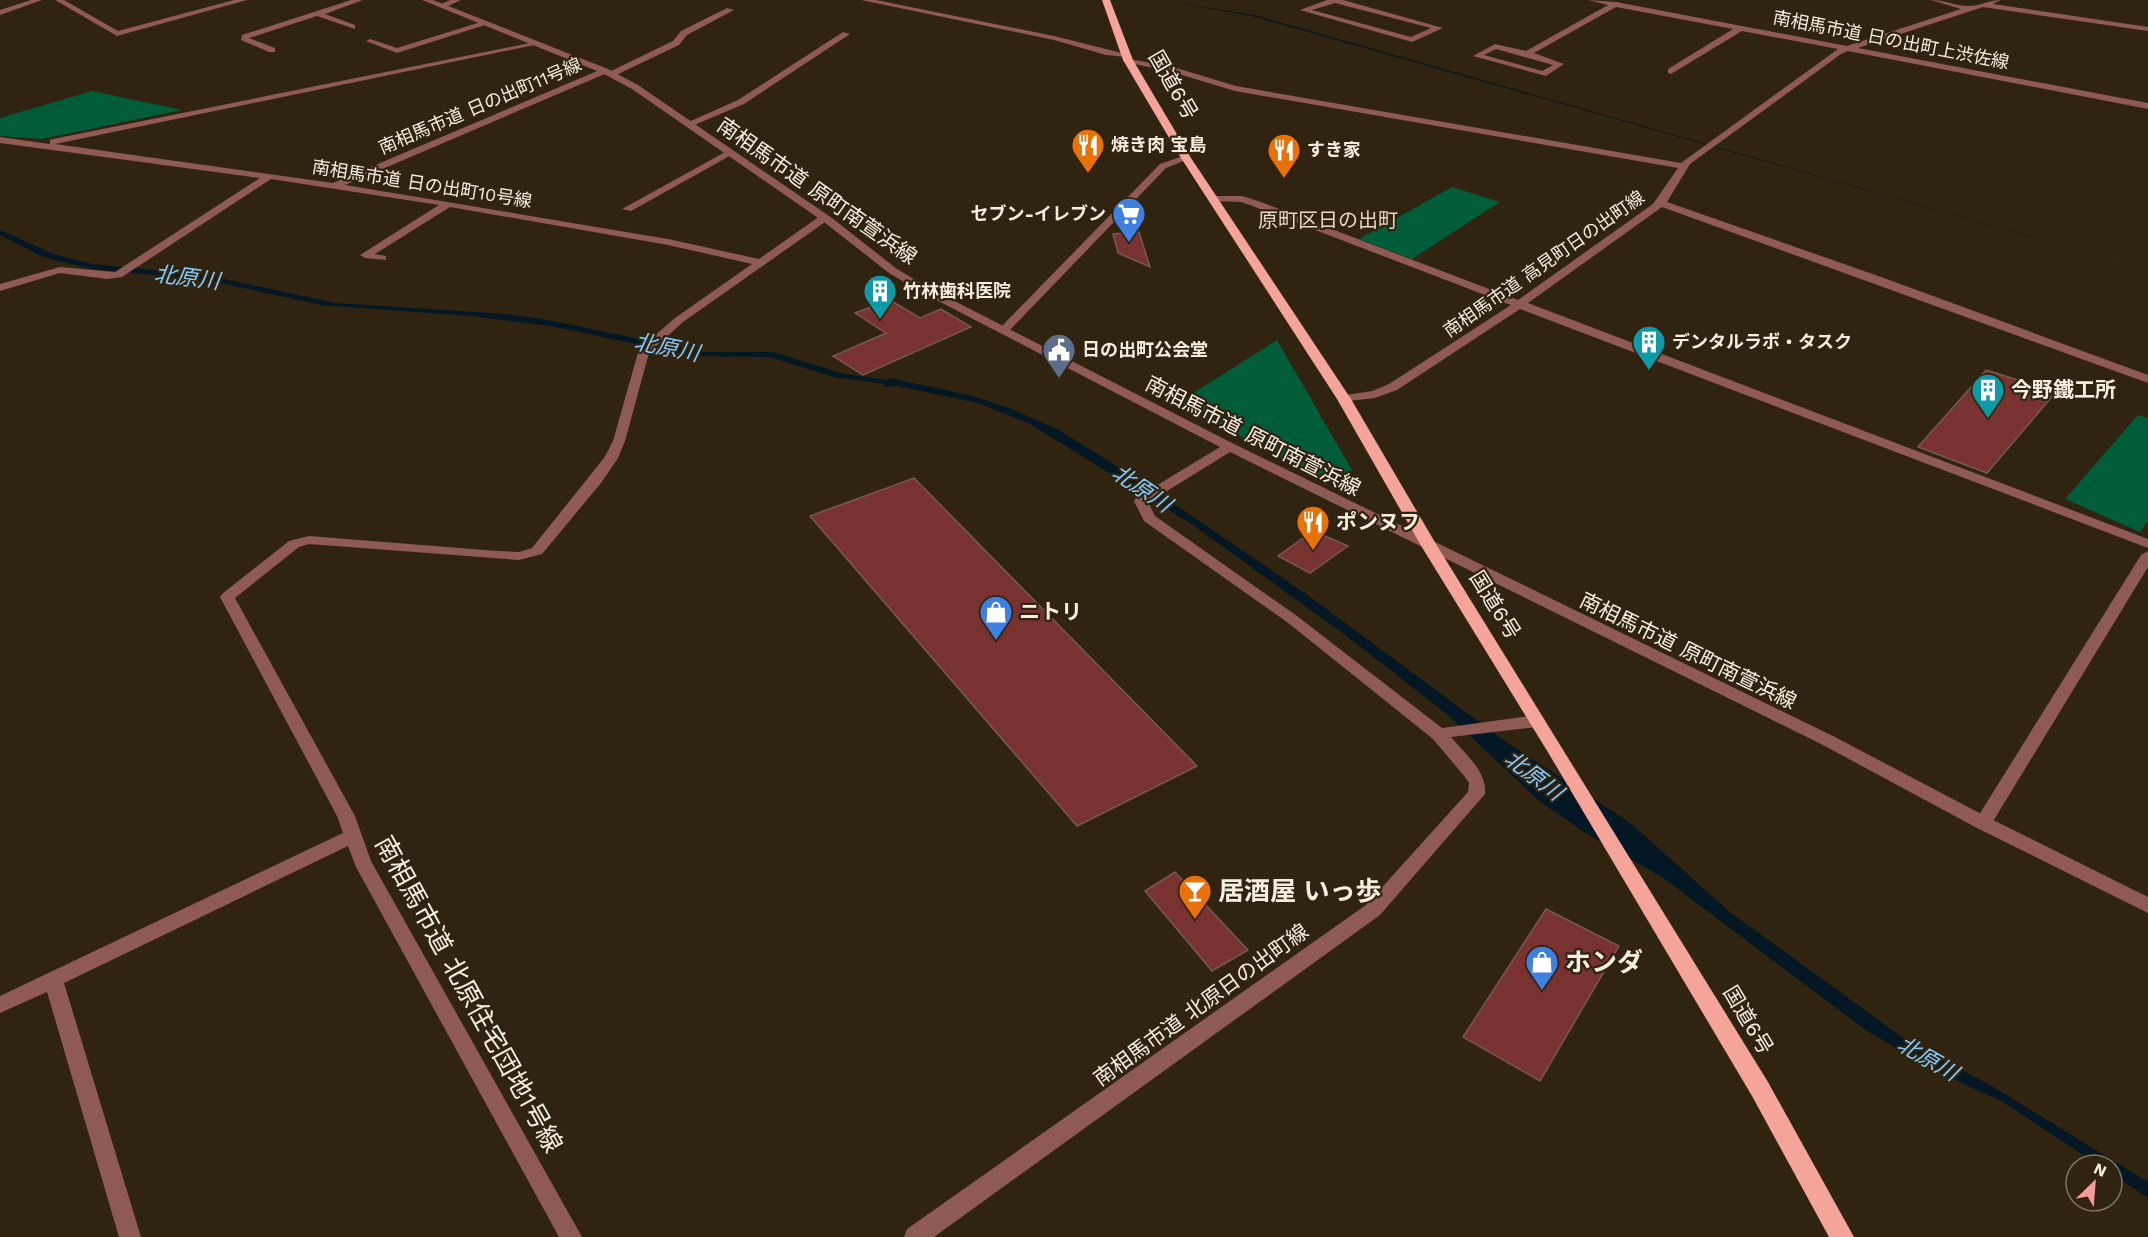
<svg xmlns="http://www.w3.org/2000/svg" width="2148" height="1237" font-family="'Work Sans','Noto Sans JP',sans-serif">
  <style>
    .green { fill: #015c39 }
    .water { fill: #041725 }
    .building { fill: #783331; stroke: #765957; stroke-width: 1.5 }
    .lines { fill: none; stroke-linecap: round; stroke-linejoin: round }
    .minor { fill: #8e5a53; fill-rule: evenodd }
    .tertiary { fill: #8e5a53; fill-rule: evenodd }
    .trunk { fill: #f4a498; fill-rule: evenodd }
    .labels { text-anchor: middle; stroke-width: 4.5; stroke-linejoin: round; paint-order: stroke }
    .far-street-label { font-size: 18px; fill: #f6ede1; stroke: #30230f }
    .far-poi-label { font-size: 18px; font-weight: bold; fill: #f6ede1; stroke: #30230f; text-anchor: start }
    .far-quarter-label { font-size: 20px; fill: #ead8bf; stroke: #30230f }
    .street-label { font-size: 21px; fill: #f6ede1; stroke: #30230f }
    .poi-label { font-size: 21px; font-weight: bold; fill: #f6ede1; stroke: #30230f; text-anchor: start }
    .water-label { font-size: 22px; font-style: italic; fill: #84cafe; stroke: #30230f }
    .near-poi-label { font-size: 26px; font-weight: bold; fill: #f6ede1; stroke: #30230f; text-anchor: start }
    .near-street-label { font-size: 26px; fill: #f6ede1; stroke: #30230f }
  </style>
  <rect width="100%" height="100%" fill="#30230f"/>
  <path class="green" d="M92 91 182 110 42 139 0 136V118Z
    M1452 187 1500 202 1412 259 1359 239Z
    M1277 340 1352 470 1342 481 1332 483 1176 404Z
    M2138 415 2148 418V521L2140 532 2065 499Z"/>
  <path class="water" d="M1160 0 1254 15 2148 270 1252 16Z
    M0 230 54 254 92 264 205 275 335 303 506 314 548 320 702 352H773L844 374 888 380 889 378 973 396 1014 410 1059 430 1145 484 1306 594 1506 742 1629 822 1731 913 1917 1048 1987 1083 2148 1182V1198L2112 1174V1165H2098L2003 1102 1934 1070 1867 1031 1662 877 1584 832 1538 800 1448 715 1348 637 1193 525 1030 424 978 403 897 386 883 387 885 384 834 377 769 357 693 356 550 326 471 316 321 305 207 280 91 269 43 257 0 235Z"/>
  <path class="building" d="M1139 232 1150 267 1118 253 1113 234Z
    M890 300 920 318 941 309 971 327 863 375 833 356 886 333 855 313Z
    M1986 370 2056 392 1987 473 1918 447Z
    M914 478 1197 766 1077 826 810 516Z
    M1313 531 1348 546 1310 573 1278 556Z
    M1175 872 1248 950 1212 971 1145 891Z
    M1546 909 1619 946 1540 1081 1463 1037Z"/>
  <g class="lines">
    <path class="minor" d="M31 0H42L0 15V10Z
      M55 0H64L118 31 234 0H247L117 36Z
      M351 0H363L325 14 355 25V29L317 16 249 38 275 48V52H269L241 40 242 35Z
      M450 0H461L444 8 437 6Z
      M861 0H876L1054 36 1130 55 1126 57 1106 55 1054 40Z
      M1327 0H1343L1443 28 1412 42 1300 10ZM1335 3 1431 28 1411 37 1312 10Z
      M1588 0 1616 2 1847 46 1961 9 1931 0C1944 0 1954 5 1966 6 1977 7 1989 0 2001 0L1993 4 2148 27V31L1983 7 1858 48 2148 103V109L1848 51 1841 54 1690 164 1667 202 1884 278 2148 375V383L1662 207 1528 303 2148 539V548L1520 309 1397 390 1375 398 1340 402 1338 399 1340 396 1372 391 1389 384 1511 305 1250 205 1241 202 1212 201 1208 200V196H1242L1258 201 1518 300 1653 204 1678 168 1235 91 1172 72 1125 62 1129 59 1173 67 1236 86 1681 163 1838 49 1742 31 1671 74 1668 73V69L1733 29 1616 7 1534 53 1564 64 1546 76 1473 56 1495 44 1526 51 1608 5ZM1496 49 1553 65 1542 71 1484 55Z
      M727 8 734 10 687 35 679 45 614 76H608L607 73 345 185 668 239 759 259 820 216H828V220L683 322 649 353 625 441 618 458 601 483 542 554 519 560 309 544 299 547 235 598 355 816 371 861 582 1237H559L356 867 348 846 64 983 141 1237H119L47 992 0 1013V996L343 833 337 816 220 597 222 594 289 541 309 536 497 551 519 552 532 548 604 458 613 441 639 349 675 318 752 264 668 245 450 207 375 254 386 256V260L365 258 360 255 439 205 271 179 122 277 107 279 60 273 0 291V284L60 267 115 272 260 178 0 143V137L50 144V140L53 139 535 42 539 44 55 144 333 183 602 69H608L609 72 673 41 681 31Z
      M481 22 488 24 397 53 366 41 370 39 397 48Z
      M843 32 850 34 744 104 692 126 684 124 738 100Z
      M727 151 735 153 631 211 622 209Z
      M1183 156 1191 158 1166 168 1008 332H1000V328L1160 164Z
      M1141 497 1146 498 1155 516 1297 616 1442 728 1537 715 1543 717 1545 721 1543 725 1537 727 1451 737C1465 754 1487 771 1485 794L1380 915 934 1237H904L907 1229 1366 905 1468 792 1469 783 1465 777 1433 739 1287 622 1144 521 1134 501Z
      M2148 551V567L1989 828 1983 830 1977 828 1974 823 1977 818 2141 555Z"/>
    <path class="tertiary" d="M422 0H433L608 69 638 85 832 218 897 269 929 288 1234 444 1833 736 1989 818 2148 897V913L1977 828 1821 744 1230 452 1146 504H1136L1134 501 1136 498 1220 447 921 292 889 273 824 222 632 89 602 73Z"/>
    <path class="trunk" d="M1102 0H1110L1133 60 1191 158 1351 399 1436 544 1768 1082 1854 1237H1829L1752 1096 1549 754 1420 544 1337 399 1181 158 1123 60Z"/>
  </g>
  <defs>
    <symbol id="restaurant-pin" viewBox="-11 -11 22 30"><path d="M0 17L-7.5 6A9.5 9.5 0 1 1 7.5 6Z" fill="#e8710a" stroke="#30230f"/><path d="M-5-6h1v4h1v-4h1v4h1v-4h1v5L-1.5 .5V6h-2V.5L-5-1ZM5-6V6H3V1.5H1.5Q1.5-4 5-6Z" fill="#fff"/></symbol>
    <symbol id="supermarket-pin" viewBox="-11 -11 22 30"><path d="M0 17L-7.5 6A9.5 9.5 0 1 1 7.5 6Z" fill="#3f7fe0" stroke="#30230f"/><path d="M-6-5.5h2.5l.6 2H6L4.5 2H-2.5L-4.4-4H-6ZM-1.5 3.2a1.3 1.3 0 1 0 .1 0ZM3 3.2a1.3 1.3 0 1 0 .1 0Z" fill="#fff"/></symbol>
    <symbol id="building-pin" viewBox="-11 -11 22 30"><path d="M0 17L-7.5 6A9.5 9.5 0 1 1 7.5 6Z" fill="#0f9aa8" stroke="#30230f"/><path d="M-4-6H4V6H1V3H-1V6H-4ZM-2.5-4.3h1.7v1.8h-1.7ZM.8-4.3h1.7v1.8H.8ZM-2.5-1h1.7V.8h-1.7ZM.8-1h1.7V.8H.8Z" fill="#fff"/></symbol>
    <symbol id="civic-pin" viewBox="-11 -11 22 30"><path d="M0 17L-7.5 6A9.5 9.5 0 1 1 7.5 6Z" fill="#5c6f8a" stroke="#30230f"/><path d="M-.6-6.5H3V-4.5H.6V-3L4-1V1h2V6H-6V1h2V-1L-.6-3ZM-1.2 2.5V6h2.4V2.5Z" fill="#fff"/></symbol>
    <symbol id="shop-pin" viewBox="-11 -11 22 30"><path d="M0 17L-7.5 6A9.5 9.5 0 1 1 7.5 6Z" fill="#3f7fe0" stroke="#30230f"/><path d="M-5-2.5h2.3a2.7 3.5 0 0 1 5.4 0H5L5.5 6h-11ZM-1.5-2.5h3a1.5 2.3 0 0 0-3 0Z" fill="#fff"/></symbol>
    <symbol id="bar-pin" viewBox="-11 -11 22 30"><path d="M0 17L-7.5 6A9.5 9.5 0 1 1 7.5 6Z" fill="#e8710a" stroke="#30230f"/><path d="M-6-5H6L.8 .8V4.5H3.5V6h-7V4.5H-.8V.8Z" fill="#fff"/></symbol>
  </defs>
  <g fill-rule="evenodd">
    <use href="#restaurant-pin" x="1069" y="126" width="38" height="52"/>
    <use href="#restaurant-pin" x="1265" y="131" width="38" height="52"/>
    <use href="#supermarket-pin" x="1110" y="195" width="38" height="52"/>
    <use href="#building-pin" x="861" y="272" width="38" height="52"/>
    <use href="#building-pin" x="1630" y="323" width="38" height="52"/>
    <use href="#civic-pin" x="1040" y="331" width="38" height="52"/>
    <use href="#building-pin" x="1969" y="371" width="38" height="52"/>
    <use href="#restaurant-pin" x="1294" y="503" width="38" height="52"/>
    <use href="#shop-pin" x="977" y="593" width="38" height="52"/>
    <use href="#bar-pin" x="1176" y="872" width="38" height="52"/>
    <use href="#shop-pin" x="1523" y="943" width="38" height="52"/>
  </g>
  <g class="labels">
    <g class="far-street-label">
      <text transform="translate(1891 40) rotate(11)" y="6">南相馬市道 日の出町上渋佐線</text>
      <text transform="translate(480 106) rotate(-23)" y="6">南相馬市道 日の出町11号線</text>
      <text transform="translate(422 184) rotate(9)" y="6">南相馬市道 日の出町10号線</text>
      <text transform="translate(1544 264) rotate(-35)" y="6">南相馬市道 高見町日の出町線</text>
    </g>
    <g class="far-poi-label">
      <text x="1111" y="151">焼き肉 宝島</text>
      <text x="1307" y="156">すき家</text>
      <text x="1106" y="220" text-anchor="end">セブン-イレブン</text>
      <text x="903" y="297">竹林歯科医院</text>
      <text x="1672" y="348">デンタルラボ・タスク</text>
      <text x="1082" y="356">日の出町公会堂</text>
    </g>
    <g class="far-quarter-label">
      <text x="1328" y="227">原町区日の出町</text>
    </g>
    <g class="street-label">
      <text transform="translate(1173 85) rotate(60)" y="7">国道6号</text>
      <text transform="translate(817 191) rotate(35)" y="7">南相馬市道 原町南萱浜線</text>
      <text transform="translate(1253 436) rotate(27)" y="7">南相馬市道 原町南萱浜線</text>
      <text transform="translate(1495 605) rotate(58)" y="7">国道6号</text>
      <text transform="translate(1688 651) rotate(26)" y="7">南相馬市道 原町南萱浜線</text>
      <text transform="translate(1201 1005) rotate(-36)" y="7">南相馬市道 北原日の出町線</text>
      <text transform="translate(1748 1020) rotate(59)" y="7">国道6号</text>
    </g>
    <g class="poi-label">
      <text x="2011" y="397">今野鐵工所</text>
      <text x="1336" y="529">ポンヌフ</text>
      <text x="1019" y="619">ニトリ</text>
    </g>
    <g class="water-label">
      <text transform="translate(187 277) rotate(7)" y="8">北原川</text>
      <text transform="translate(667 347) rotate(11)" y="8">北原川</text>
      <text transform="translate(1142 488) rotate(34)" y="8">北原川</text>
      <text transform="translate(1534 775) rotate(37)" y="8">北原川</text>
      <text transform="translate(1928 1058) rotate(30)" y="8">北原川</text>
    </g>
    <g class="near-poi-label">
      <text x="1218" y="900">居酒屋 いっ歩</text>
      <text x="1565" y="971">ホンダ</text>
    </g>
    <g class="near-street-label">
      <text transform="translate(469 994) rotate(61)" y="9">南相馬市道 北原住宅団地1号線</text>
    </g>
  </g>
  <g transform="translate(2094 1183) rotate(25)"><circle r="28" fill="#30230f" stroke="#7f7463" stroke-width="1.5"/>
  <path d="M0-4.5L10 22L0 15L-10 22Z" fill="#f59b99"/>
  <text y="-9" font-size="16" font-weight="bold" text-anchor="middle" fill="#f6ede1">N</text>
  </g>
</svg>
